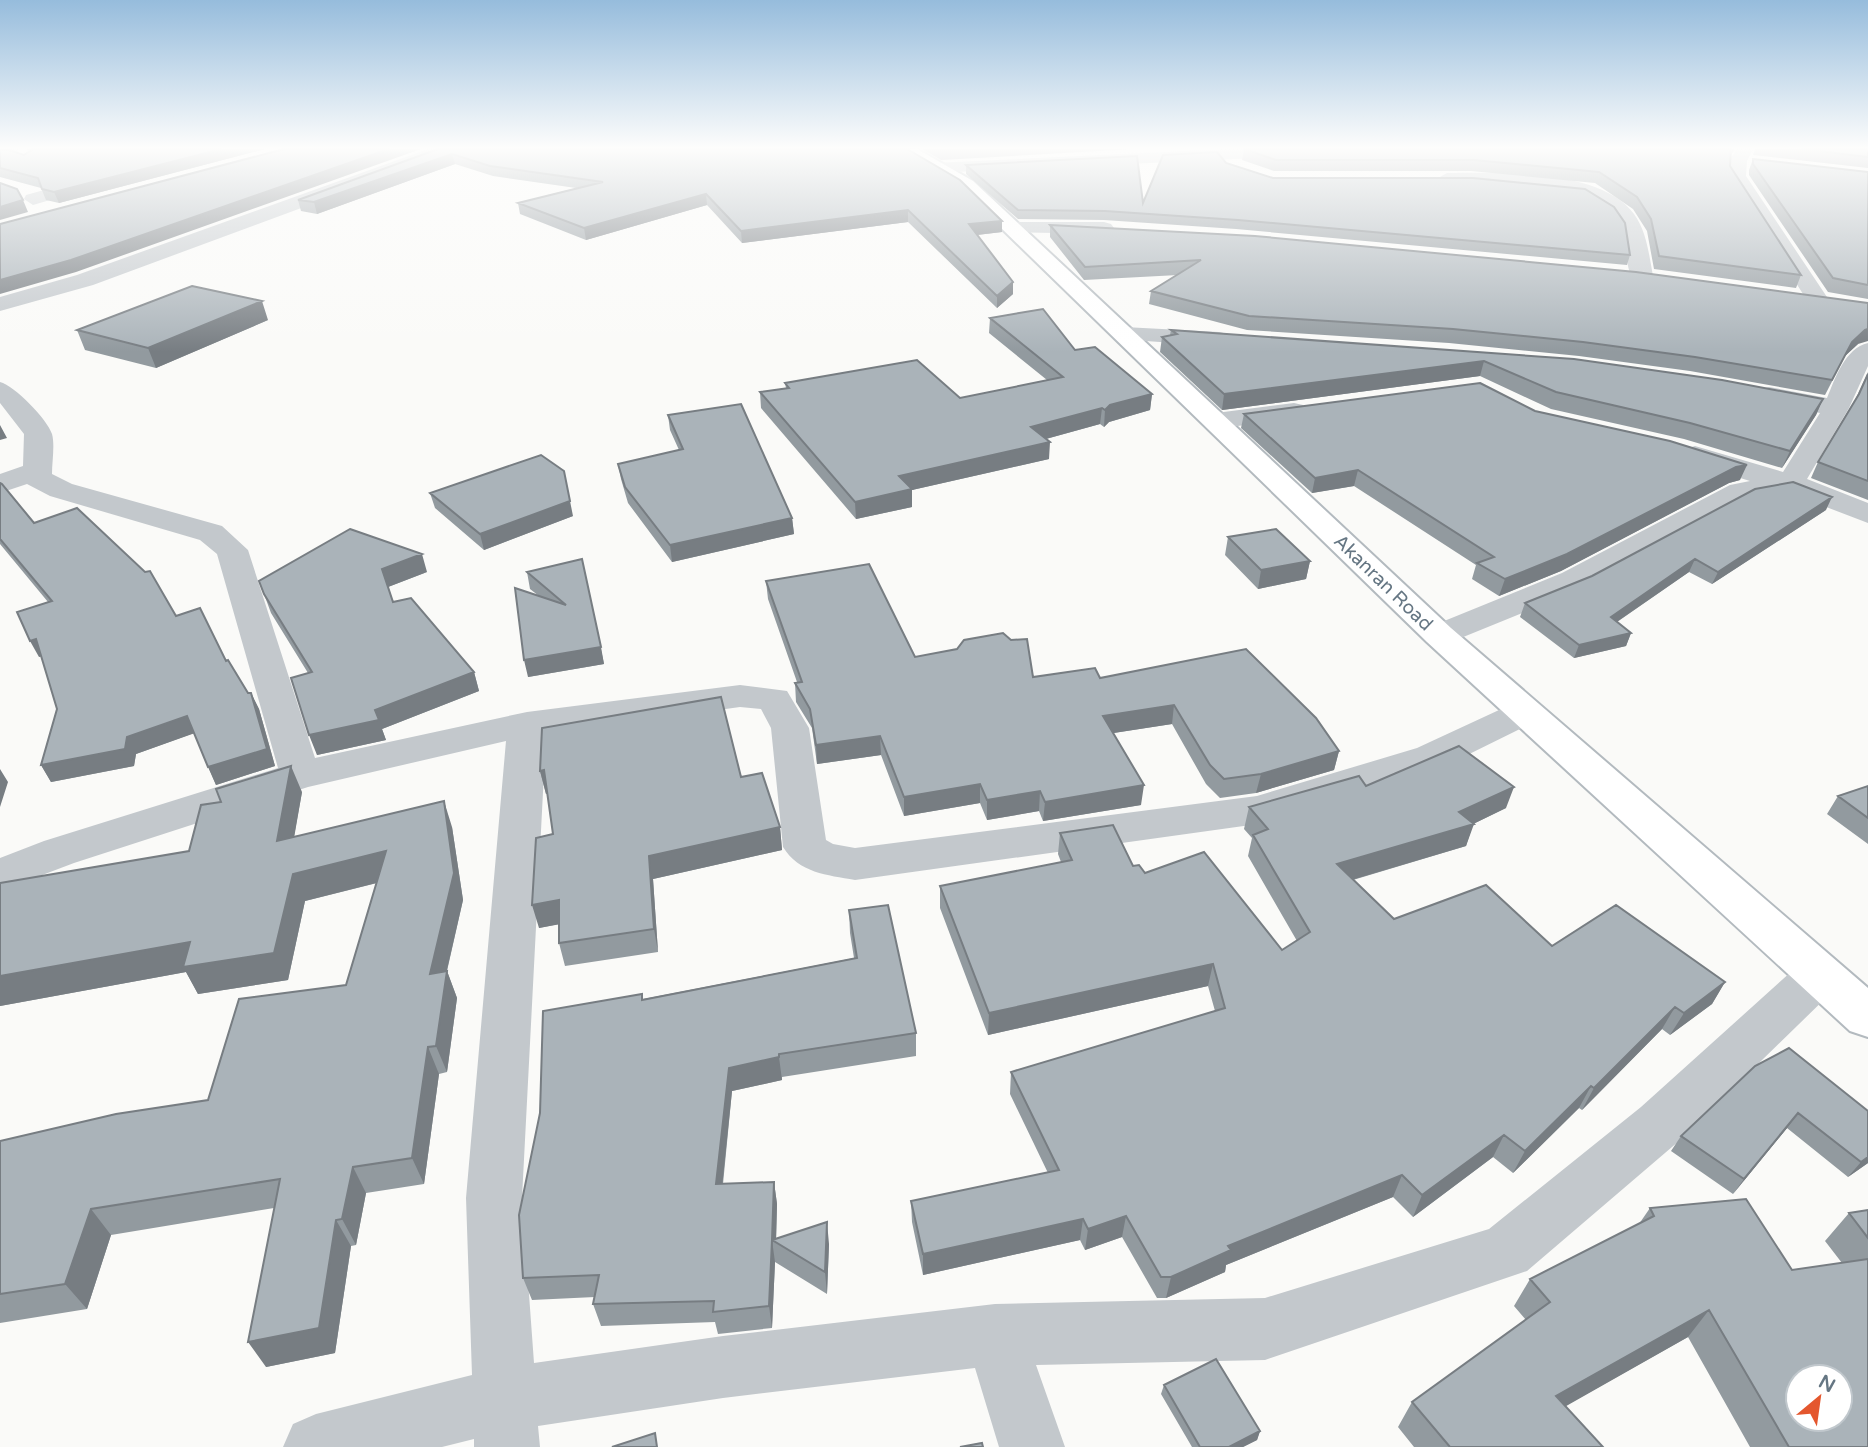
<svg xmlns="http://www.w3.org/2000/svg" width="1868" height="1447" font-family="'Varela Round',sans-serif">
  <style>
    .lines { fill: none; stroke-linecap: round; stroke-linejoin: round }
    .secondary-casing { stroke: #b3babf; stroke-width: 4 }
    .street { fill: #c3c8cc; fill-rule: evenodd }
    .secondary { fill: #fff; fill-rule: evenodd }
    .wall { fill: #929a9f }
    .shaded-wall { fill: #777d82 }
    .building { fill: #aab3b9; stroke: #777d82; stroke-width: 2; fill-rule: evenodd }
    .labels { text-anchor: middle; stroke-width: 7; stroke-linejoin: round; paint-order: stroke }
    .street-label { font-size: 19px; fill: #657683; stroke: #fff }
  </style>
  <rect width="100%" height="100%" fill="#fafaf8"/>
  <g class="lines">
    <defs>
      <path id="secondary" d="M895 149H917L973 181 1451 628 1868 988V1037L1850 1031 1427 642 961 189Z"/>
    </defs>
    <use href="#secondary" class="secondary-casing"/>
    <path class="street" d="M0 149H18L16 153 0 157Z
      M428 149H452L450 153 93 285 0 311V297L77 275Z
      M1228 149 1304 151 1296 156 934 173 925 168 934 163Z
      M1737 149H1753L1747 161 1746 176 1829 300 1826 305H1810L1728 176 1729 161Z
      M1447 173C1498 173 1600 168 1634 214 1647 232 1649 255 1653 276L1650 281H1634C1622 263 1630 237 1617 219 1584 171 1488 194 1441 182L1438 178Z
      M95 176 104 181 101 185 33 205 24 199 26 195Z
      M1015 222H1104L1111 224 1114 228 1111 232 1104 234 1008 232 1005 228 1008 224Z
      M1124 327 1219 332 1228 334 1231 339 1228 344 1219 346 1116 339 1112 334 1116 329Z
      M1868 343V366L1849 408 1807 479 1868 503V523L1787 492 1749 499 1586 587 1451 642 1439 646 1427 642 1421 635 1427 628 1562 573 1730 485 1750 481 1685 461 1681 455 1685 449 1695 446 1783 472 1820 413 1760 401 1756 395 1760 389 1769 387 1827 398C1835 379 1845 348 1868 343Z
      M0 382C15 386 47 419 52 434 55 445 52 462 52 474L72 484 222 526 248 550 315 758 527 712 740 685 787 691 809 728 826 840 833 844 855 848 1257 796 1417 748 1512 704 1525 700 1538 704 1544 712 1538 720 1445 766 1258 824 855 880C827 875 799 873 783 847L771 728 761 709 740 707 546 734 522 1198 534 1363 723 1336 995 1304 1265 1298 1489 1229 1641 1107 1802 962 1819 956 1836 962 1843 975 1836 988 1679 1141 1527 1271 1265 1360 1036 1365 1065 1447H999L975 1368 723 1398 538 1426 540 1447H474V1439L442 1447H283L293 1424 316 1414 472 1375 466 1198 506 741 308 787 74 863 0 891V858L44 841 278 768 217 554 200 540 50 496 27 484 0 493V474L23 466 24 434 0 403Z
      M1294 403 1303 405 1307 411 1303 417 1216 429 1206 427 1202 421 1206 415 1216 413Z"/>
    <use href="#secondary" class="secondary"/>
  </g>
  <path class="wall" d="M26 149H265L59 203 46 200 41 188 0 177V150L24 155 30 151Z
    M438 149 1002 221V232L977 235 1013 294 997 308 908 222 742 243 707 205 586 240 520 214 518 203 576 188 493 176 455 164 317 214 301 211 298 200Z
    M922 149H1135L941 160Z
    M1244 149H1735L1731 155 1730 166 1801 275 1796 288 1654 269 1647 231 1633 209 1595 183 1471 171H1274L1242 160Z
    M1755 149H1868V168L1753 155Z
    M1753 159 1868 172V299L1828 292 1749 175V170Z
    M1226 163 1273 178 1630 255 1627 265 1236 229 1104 220 1018 219 966 174V165L1143 203Z
    M1050 225 1858 344 1845 356 1825 395 1690 371 1579 356 1449 343 1247 330 1149 304 1151 291 1178 275 1084 280 1050 237Z
    M990 318 1075 350 1152 394 1150 410 1109 422 1104 427 1100 424 1046 439 1049 459 912 490V507L856 519 761 408 760 392 786 388 785 383 960 398 1047 380 989 333Z
    M268 320 156 368 85 350 77 330Z
    M1171 330 1574 359 1823 399 1816 415 1782 468 1684 439 1551 409 1480 376 1222 410 1160 352 1162 337 1170 335Z
    M1868 372V500L1811 478 1818 462 1856 398Z
    M1535 411 1740 480 1729 483 1561 571 1499 596 1472 579 1476 565 1354 486 1312 493 1241 428 1244 414Z
    M668 415 792 518 794 534 672 562 628 503 621 479 618 464 679 450 670 430Z
    M0 483 34 523 176 616 226 661 248 693H251L259 709 275 766 216 785 194 733 136 754 134 766 51 782 41 765 57 709 42 656 39 657 48 602 0 544Z
    M430 493 573 516 484 550 435 508Z
    M1826 510 1712 584 1689 572 1617 622 1631 633 1626 646 1574 658 1520 617 1525 603Z
    M1228 537 1310 561 1306 579 1258 589 1225 555Z
    M582 559 604 664 528 677 539 596 530 589 527 572Z
    M427 572 388 587 393 602 474 672 479 691 382 729 386 740 317 755 308 673 271 613 264 594Z
    M766 581 915 657 1033 677 1100 678 1339 751 1334 770 1256 793 1220 798 1206 784 1172 724 1113 733 1141 805 1043 821 1039 811 987 820 980 803 904 816 881 755 817 764 812 728 796 702 795 683 797 682 768 599Z
    M540 771 741 777 780 827 782 850 653 879 658 952 565 966 559 943V924L539 928 553 834 547 793 546 794Z
    M1366 786 1506 808 1473 824 1466 846 1353 880 1394 919 1552 946 1725 982 1712 1004 1670 1035 1662 1029 1582 1110 1579 1108 1513 1173 1493 1157 1413 1217 1393 1197 1226 1265 1225 1272 1166 1298H1157L1122 1237 1085 1250 1080 1240 923 1275 912 1222 911 1201 1048 1173 1010 1094 1011 1072 1215 1011 1208 986 988 1035 940 908V886L1061 862 1058 854 1060 833 1133 866 1282 950 1297 941 1248 856 1252 838 1244 829 1249 807Z
    M1868 786V844L1827 814 1838 796Z
    M302 792 294 836 452 827 463 900 447 971 457 998 447 1072 439 1074 424 1184 366 1193 356 1245 351 1246 335 1353 266 1367 274 1208 111 1235 87 1309 0 1323V1141L208 1100 346 985 377 883 305 901 288 980 198 994 186 972 0 1006V883L189 851Z
    M849 910 916 1033V1056L782 1077V1080L732 1091 723 1184 774 1182 777 1204 776 1238 829 1244 827 1294 775 1262 772 1328 718 1334 715 1322 601 1326 593 1304 595 1297 532 1300 523 1278 643 999 854 958 850 933Z
    M1755 1066 1868 1163 1848 1177 1787 1128 1733 1194 1671 1151 1681 1136Z
    M1650 1208 1792 1270 1842 1263 1825 1241 1849 1213 1868 1210V1447H1750L1688 1337 1565 1406 1603 1447H1414L1398 1427 1412 1402 1526 1320 1514 1306 1530 1279 1639 1224Z
    M1164 1385 1260 1431 1257 1440 1243 1447H1192L1161 1394Z"/>
  <path class="shaded-wall" d="M222 149H265L59 203 54 192Z
    M389 149H421L76 272 0 294V280Z
    M452 154 455 164 317 214 314 202Z
    M706 194 707 205 586 240 584 228Z
    M23 200 28 212 0 220V207Z
    M908 210V222L742 243 741 231Z
    M1002 221V232L968 236 969 224Z
    M1013 282V294L997 308V296Z
    M262 301 268 320 156 368 148 348Z
    M1868 329V341L1858 344 1845 356 1825 395 1852 342 1865 330Z
    M1484 361 1480 376 1222 410 1224 394Z
    M1152 394 1150 410 1109 422 1104 427 1105 410 1110 405Z
    M1823 399 1816 415 1782 468 1790 451Z
    M1102 408 1100 424 1031 443V427Z
    M0 425 7 438 0 440Z
    M1050 442 1049 459 912 490V507L856 519 855 502 899 476Z
    M1747 465 1740 480 1729 483 1561 571 1499 596 1505 579 1736 467Z
    M1358 470 1354 486 1312 493 1315 478Z
    M1832 497 1826 510 1712 584 1718 572Z
    M570 501 573 516 484 550 480 534Z
    M792 518 794 534 672 562 670 545Z
    M422 554 427 572 388 587 382 569Z
    M1695 559 1689 572 1605 630 1611 617Z
    M1310 561 1306 579 1258 589 1261 570Z
    M1631 633 1626 646 1574 658 1579 645Z
    M36 639 45 655 39 657 30 641Z
    M601 647 604 664 528 677 524 660Z
    M474 672 479 691 382 729 386 740 317 755 309 735Z
    M251 693 259 709 275 766 216 785 208 767Z
    M1174 705 1172 724 1101 735 1103 716Z
    M187 716 195 733 136 754 134 766 51 782 41 765 127 737Z
    M880 736 881 755 817 764 816 745Z
    M1339 751 1334 770 1256 793 1261 774Z
    M291 766 302 792 289 867 277 841Z
    M0 769 8 782 0 807Z
    M544 770 550 793 546 794 540 771Z
    M980 784V803L904 816V797Z
    M1144 785 1141 805 1043 821 1045 802Z
    M1514 787 1506 808 1469 826 1474 824 1466 846 1331 886 1337 864 1459 812Z
    M1040 791 1039 811 987 820V800Z
    M444 801 452 827 463 900 440 1000 430 974Z
    M780 827 782 850 653 879 658 952 654 929 649 856Z
    M386 851 396 878 305 901 288 980 198 994 186 972 0 1006V976L293 874Z
    M559 900 566 923 539 928 532 905Z
    M1213 964 1208 986 988 1035 989 1013Z
    M447 971 457 998 447 1072 436 1046Z
    M1725 982 1712 1004 1670 1035 1684 1013Z
    M1675 1007 1662 1029 1582 1110 1594 1088Z
    M428 1047 439 1074 424 1184 412 1158Z
    M779 1057 782 1080 732 1091 720 1207 716 1184 729 1068Z
    M1591 1086 1579 1108 1513 1173 1525 1151Z
    M1798 1113 1787 1128 1733 1194 1744 1179Z
    M1504 1135 1493 1157 1413 1217 1422 1195Z
    M1868 1157V1163L1848 1177 1861 1162Z
    M353 1167 366 1193 356 1245 342 1219Z
    M1402 1175 1393 1197 1226 1265 1225 1272 1166 1298 1171 1277 1228 1246Z
    M774 1182 777 1204 776 1243 772 1240Z
    M91 1209 111 1235 87 1309 65 1284Z
    M1126 1216 1122 1237 1085 1250 1088 1229Z
    M1083 1219 1080 1240 923 1275V1254Z
    M336 1220 351 1246 335 1353 266 1367 248 1342Z
    M827 1222 829 1244 827 1294 825 1272Z
    M772 1240 775 1262 772 1328 769 1306Z
    M1709 1310 1688 1337 1538 1422 1556 1396Z
    M1260 1431 1257 1440 1243 1447H1229Z"/>
  <path class="building" d="M33 149H222L54 192 42 189 38 178 0 168V150H9L24 155Z
    M284 149H389L71 260 0 280V224Z
    M438 149H907L960 180 1002 221 969 224 1013 282 997 296 908 210 741 231 706 194 584 228 518 203 603 182 490 166 452 154 314 202 298 200Z
    M1244 149H1731L1730 166 1801 275 1659 256 1651 219 1637 197 1599 172 1474 160H1276Z
    M1801 149H1868V157Z
    M1217 152 1226 163 1273 178H1473L1585 189 1614 207 1625 223 1630 255 1238 220 1105 211 1018 210 966 165 1137 156 1143 203 1163 155Z
    M1753 159 1868 172V285L1833 278 1753 164Z
    M0 183 17 189 23 200 0 207Z
    M1050 225 1255 236 1636 272 1868 303V329L1865 330 1852 342 1832 380 1695 357 1583 342 1453 329 1249 316 1151 291 1201 260 1085 267Z
    M192 286 262 301 148 348 77 330Z
    M1043 309 1075 350 1095 347 1152 394 1110 405 1105 410 1102 408 1031 427 1050 442 899 476 912 489 855 502 760 392 789 388 785 383 917 360 960 398 1063 377 990 318Z
    M1171 330 1574 359 1722 380 1823 399 1790 451 1690 423 1556 392 1484 361 1224 394 1162 337 1177 334Z
    M1868 374V481L1818 462 1859 394Z
    M1480 383 1535 411 1670 441 1747 465 1736 467 1567 554 1505 579 1477 563 1494 557 1358 470 1315 478 1244 414Z
    M741 404 792 518 670 545 625 487 618 464 683 449 668 415Z
    M541 455 564 471 570 501 480 534 430 493Z
    M1793 482 1832 497 1718 572 1695 559 1611 617 1631 633 1579 645 1525 603 1592 576 1755 489Z
    M0 483 2 484 34 523 77 508 145 572 150 571 176 616 200 608 226 661 228 660 248 693H251L267 749 208 767 187 716 127 737 125 749 41 765 57 709 36 639 30 641 17 612 52 601 0 539Z
    M350 529 422 554 382 569 393 602 411 598 474 672 375 710 379 720 309 735 291 678 312 672 264 594 259 581Z
    M1276 529 1310 561 1261 570 1228 537Z
    M582 559 601 647 524 660 515 588 566 605 527 572Z
    M869 564 915 657 957 649 964 640 1003 633 1011 640 1027 639 1033 677 1095 668 1100 678 1246 649 1316 718 1339 751 1261 774 1224 779 1210 765 1174 705 1103 716 1144 785 1045 802 1040 791 987 800 980 784 904 797 880 736 816 745 810 709 795 683 802 682 766 581Z
    M721 697 741 777 762 773 780 827 649 856 654 929 559 943V900L532 905 536 838 553 834 544 770 540 771 542 728Z
    M1459 746 1514 787 1459 812 1474 824 1337 864 1394 919 1486 885 1552 946 1616 905 1725 982 1684 1013 1675 1007 1594 1088 1591 1086 1525 1151 1504 1135 1422 1195 1402 1175 1228 1246 1231 1250 1171 1277H1161L1126 1216 1088 1229 1083 1219 923 1254 911 1201 1059 1170 1011 1072 1225 1008 1213 964 989 1013 940 886 1072 860 1060 833 1113 825 1133 866 1139 865 1145 873 1204 852 1282 950 1310 932 1253 835 1268 829 1249 807 1359 776 1366 786Z
    M291 766 277 841 444 801 454 873 430 974 447 971 436 1046 428 1047 412 1158 353 1167 342 1219 336 1220 319 1328 248 1342 280 1179 91 1209 65 1284 0 1294V1141L116 1114 208 1100 239 999 346 985 386 851 293 874 274 953 183 967 190 942 0 976V883L189 851 201 805 221 802 216 789Z
    M1868 786V818L1838 796Z
    M888 905 916 1033 779 1054V1057L729 1068 716 1184 774 1182 772 1240 827 1222 825 1272 772 1240 769 1306 713 1312 714 1301 593 1304 599 1275 523 1278 519 1215 540 1113 543 1011 642 994V1000L857 958 849 910Z
    M1789 1048 1868 1111V1157L1861 1162 1798 1113 1744 1179 1681 1136 1755 1066Z
    M1746 1199 1792 1270 1868 1259V1447H1789L1709 1310 1556 1396 1603 1447H1450L1412 1402 1550 1302 1530 1279 1654 1216 1650 1208ZM1798 1377H1840V1419H1798Z
    M1868 1210V1238L1849 1213Z
    M1216 1359 1260 1431 1229 1447H1200L1164 1385Z
    M655 1433 657 1447H612Z
    M982 1443 983 1447H960Z"/>
  <linearGradient id="sky" x2="0" y2="1"><stop stop-color="#96bcdc"/><stop offset="0.42" stop-color="#fdfdfc"/><stop offset="1" stop-color="#fdfdfc" stop-opacity="0"/></linearGradient>
  <rect width="1868" height="352" fill="url(#sky)"/>
  <g class="labels">
    <g class="street-label">
      <text transform="translate(1384 582) rotate(44)" y="7">Akanran Road</text>
    </g>
  </g>
  <g transform="translate(1819 1398) rotate(29)"><circle r="33" fill="#ffffff" stroke="#c1c8cd" stroke-width="2"/>
  <path d="M0-5L12 26L0 18L-12 26Z" fill="#e4572e"/>
  <text y="-10" font-size="19" font-weight="bold" text-anchor="middle" fill="#657683">N</text>
  </g>
</svg>
